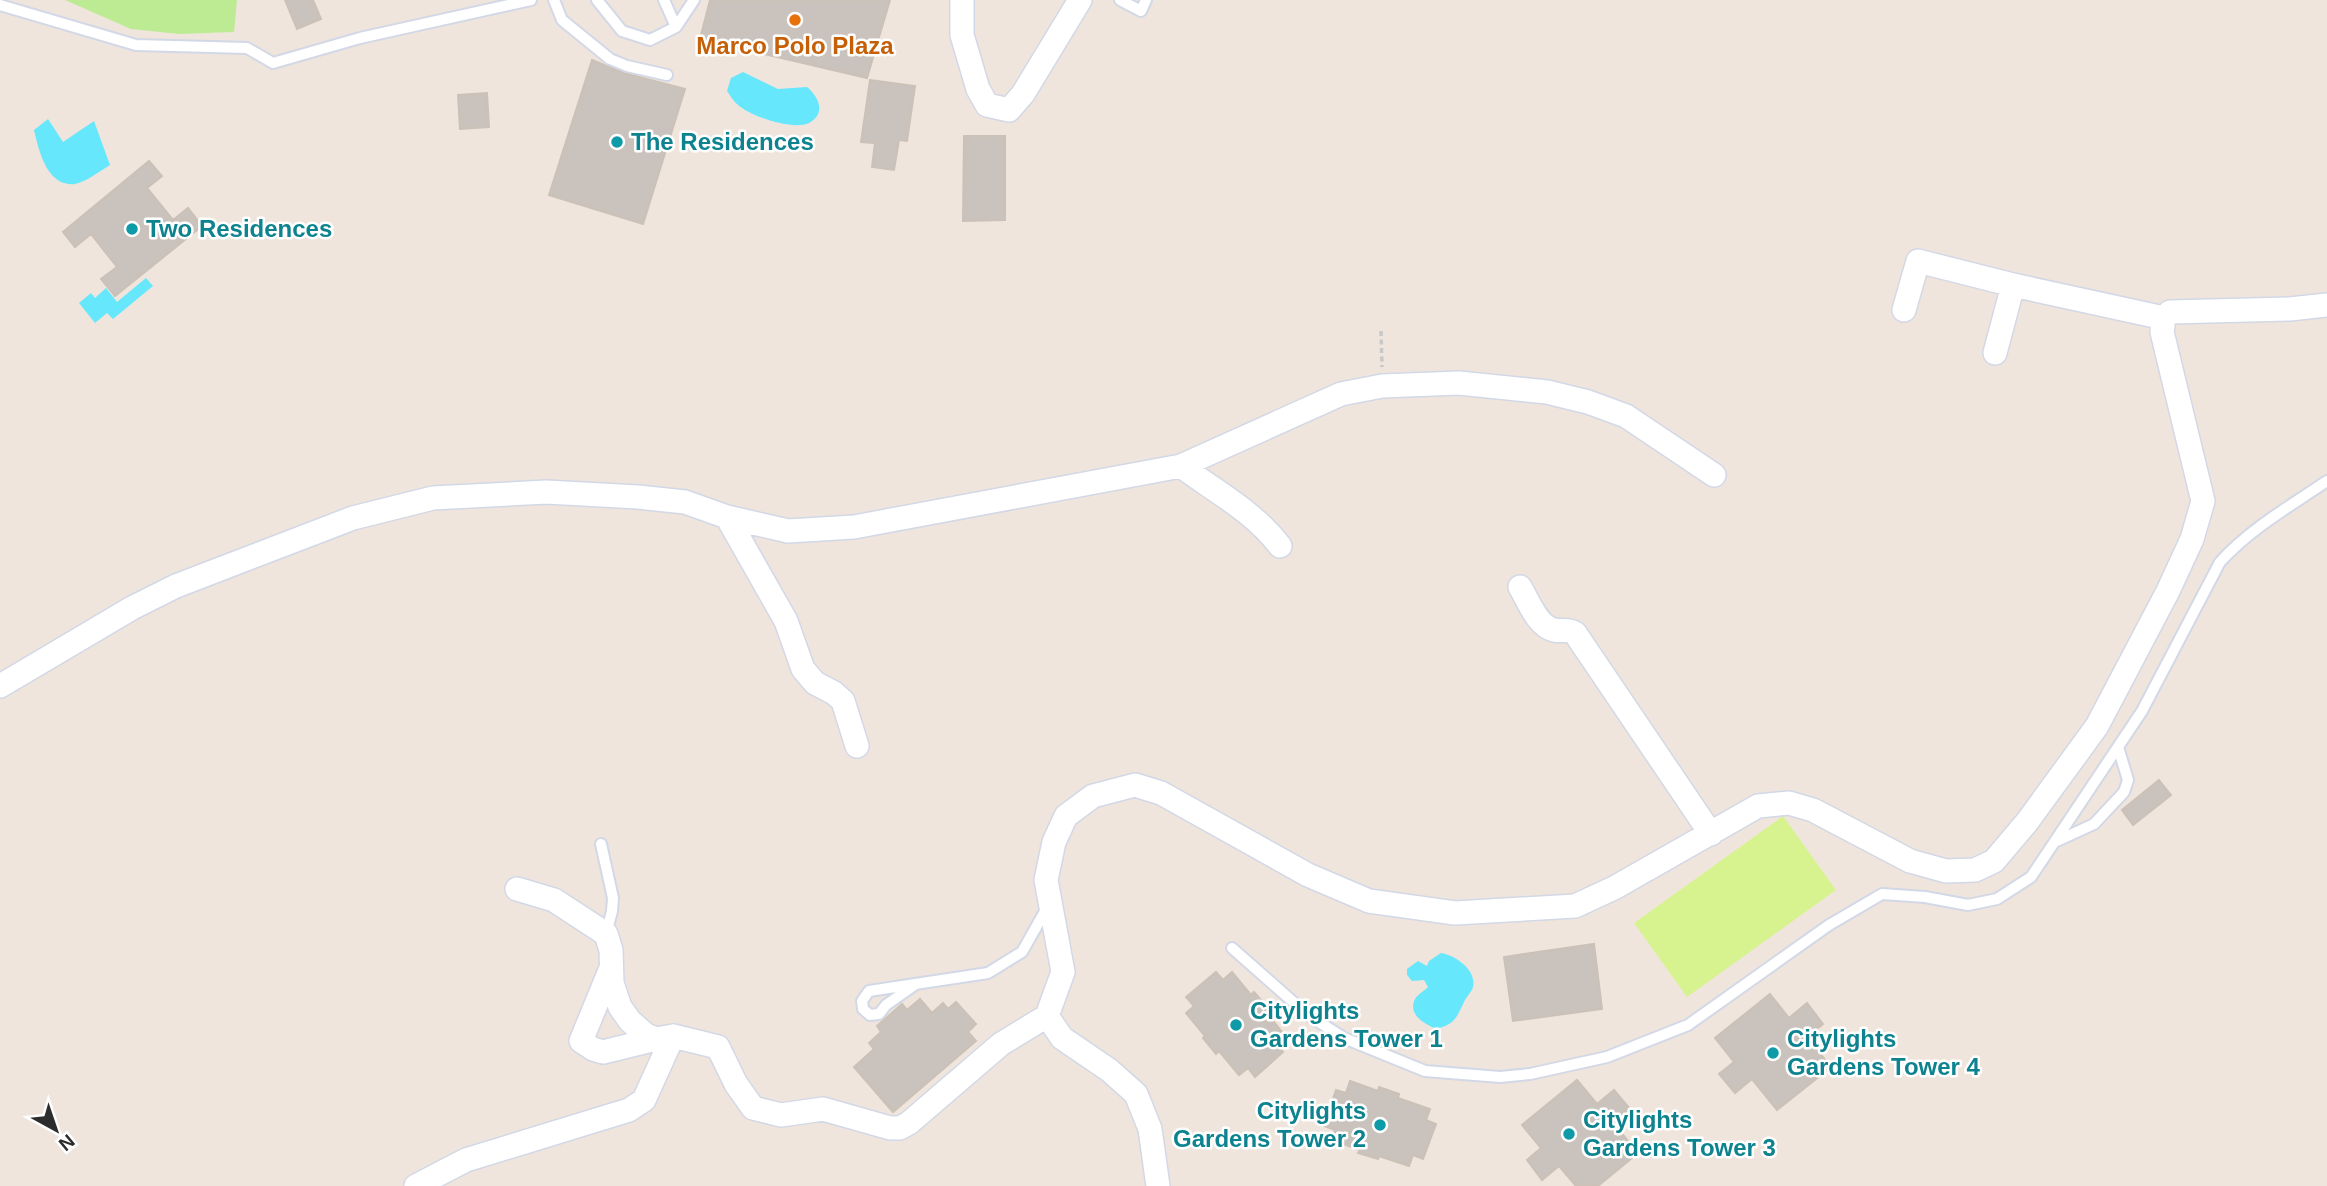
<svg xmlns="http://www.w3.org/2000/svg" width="2327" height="1186" font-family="Arial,sans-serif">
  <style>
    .green { fill: #bdeb94 }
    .pitch { fill: #d6f38f }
    .water { fill: #66e7fb }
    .building { fill: #cac2bc; stroke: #cbc1b6; stroke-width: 2 }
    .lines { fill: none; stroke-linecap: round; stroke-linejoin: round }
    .lane-casing { stroke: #d2d8e6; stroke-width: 14 }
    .street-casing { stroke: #d2d8e6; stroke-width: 26 }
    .path { stroke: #c8c8c8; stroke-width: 3.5; stroke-dasharray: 5 3.5; stroke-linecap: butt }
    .lane { stroke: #fff; stroke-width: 10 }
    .street { stroke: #fff; stroke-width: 23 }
    .food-dot { fill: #e8710a; stroke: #fff; stroke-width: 2.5 }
    .culture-dot { fill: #0f9aa8; stroke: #fff; stroke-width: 2.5 }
    .labels { text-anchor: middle; stroke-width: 5; stroke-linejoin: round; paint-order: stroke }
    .food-label { font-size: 24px; font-weight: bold; fill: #c56008; stroke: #fff }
    .culture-label { font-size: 24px; font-weight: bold; fill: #0d838f; stroke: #fff; text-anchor: start }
  </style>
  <rect width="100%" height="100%" fill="#efe5dd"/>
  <path class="green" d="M65 0H237L234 32 179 34 131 29Z"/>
  <path class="pitch" d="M1783 816 1836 890 1687 997 1634 923Z"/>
  <path class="water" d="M743 72 778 89 807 87C818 96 827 113 809 123 793 131 749 116 737 104 733 101 730 95 727 91L731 78Z
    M48 119 63 142 94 121 110 165C100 171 86 182 75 184 47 187 39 151 34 130Z
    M146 278 153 286 113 319 107 313 95 323 79 303 91 293 95 298 106 288 117 302Z
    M1441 953C1455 955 1477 970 1473 987 1471 993 1466 997 1464 1002 1456 1018 1456 1023 1437 1029 1426 1025 1407 1015 1415 999 1417 995 1424 991 1428 987L1424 980 1412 981 1407 975V969L1418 961 1427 966 1429 961Z"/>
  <path class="building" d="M285 0H313L321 19 297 29Z
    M710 0H890L867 78 700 39Z
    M592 60 624 73 685 89 643 224 549 195Z
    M870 80 915 86 907 141 899 140 894 170 872 167 875 143 861 142Z
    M487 93 489 127 460 129 458 95Z
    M964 136H1005V220L963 221Z
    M149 161 162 176 147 188 173 220 188 208 202 226 115 296 101 279 117 267 91 234 75 247 63 232Z
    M2159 780 2171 795 2133 825 2122 810Z
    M1594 944 1602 1009 1513 1021 1504 957Z
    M1216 972 1223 980 1232 972 1251 995 1254 992 1268 1008 1265 1011 1286 1037 1277 1045 1283 1052 1255 1077 1248 1068 1239 1075 1219 1051 1216 1054 1203 1038 1205 1036 1186 1013 1194 1006 1186 997Z
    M1770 994 1789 1018 1807 1003 1823 1024 1807 1037 1831 1067 1777 1110 1752 1079 1735 1093 1719 1074 1734 1062 1715 1038Z
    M920 999 932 1013 943 1003 948 1009 956 1002 976 1024 968 1032 976 1041 893 1112 854 1067 874 1049 869 1043 881 1032 877 1026 902 1004 907 1010Z
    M1577 1080 1597 1104 1614 1090 1631 1110 1614 1124 1638 1153 1598 1186H1576L1559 1166 1542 1180 1527 1160 1541 1148 1522 1125Z
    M1350 1081 1378 1091 1379 1087 1399 1094 1398 1098 1430 1109 1426 1120 1436 1124 1423 1159 1413 1155 1409 1166 1379 1156 1378 1159 1358 1153 1360 1150 1331 1140 1335 1130 1324 1126 1336 1090 1346 1093Z"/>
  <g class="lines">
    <defs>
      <path id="lane" d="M554 0 562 20 610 59 627 66 667 75
        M597 0 622 31 650 40 676 27 694 0
        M664 0 676 27
        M1120 0 1141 11 1146 0
        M0 5 136 45 247 48 273 63 360 38 531 0
        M2057 841 2094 824 2124 792 2128 780 2118 747
        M601 844 613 898 612 911 606 934
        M1232 948 1308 1015 1344 1038 1425 1071 1500 1077 1530 1074 1607 1057 1688 1025 1829 925 1882 894 1925 897 1968 905 1997 899 2031 877 2142 711 2220 562C2251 528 2289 507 2327 481
        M916 984 886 1005 879 1014 870 1015 863 1009 862 1001 869 991 988 973 1022 952 1048 906"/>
      <path id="street" d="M962 0V35L978 89 987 105 1009 110 1023 94 1080 0
        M1904 310 1918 261 2013 285 2164 318
        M1995 353 2013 285
        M1181 466C1216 492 1253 511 1280 546
        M727 517 786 621 803 669 815 683 834 693 843 701 857 746
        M1520 587C1528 600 1537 626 1554 630 1562 632 1567 628 1575 633L1711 834
        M0 686 132 608 176 586 353 518 433 498 546 492 638 497 685 502 727 517 788 531 854 527 1181 466 1341 394 1382 386 1459 383 1547 392 1588 402 1626 416 1714 475
        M517 889 554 900 606 934 611 950 612 983 620 1007 630 1021 646 1035 656 1039 673 1036 718 1047 736 1084 753 1108 781 1115 823 1109 890 1128H900L909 1123 1001 1044 1047 1016 1063 972 1046 880 1054 842 1066 816 1093 796 1135 785 1161 793 1308 875 1369 901 1455 913 1575 906 1614 888 1758 806 1789 803 1813 810 1910 861 1946 871 1975 870 1994 861 2027 822 2097 726 2168 591 2192 539 2203 501 2162 332 2164 318 2170 312 2290 309 2327 305
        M611 968 581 1041 593 1049 603 1052 656 1039
        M1047 1016 1062 1038 1109 1070 1136 1094 1150 1129 1158 1186
        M416 1186 466 1160 629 1110 644 1100 673 1036"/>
    </defs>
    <use href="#lane" class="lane-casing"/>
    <use href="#street" class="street-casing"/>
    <path class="path" d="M1381 331 1382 367"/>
    <use href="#lane" class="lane"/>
    <use href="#street" class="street"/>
  </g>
  <circle class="food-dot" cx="795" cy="20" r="7"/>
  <g class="culture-dot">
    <circle cx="617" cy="142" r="7"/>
    <circle cx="132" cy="229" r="7"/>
    <circle cx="1236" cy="1025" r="7"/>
    <circle cx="1773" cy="1053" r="7"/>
    <circle cx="1380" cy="1125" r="7"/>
    <circle cx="1569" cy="1134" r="7"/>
  </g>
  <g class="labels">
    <g class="food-label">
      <text x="795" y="54">Marco Polo Plaza</text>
    </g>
    <g class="culture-label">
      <text x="631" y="150">The Residences</text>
      <text x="146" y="237">Two Residences</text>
      <text x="1250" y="1019">Citylights<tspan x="1250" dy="28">Gardens Tower 1</tspan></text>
      <text x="1787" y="1047">Citylights<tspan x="1787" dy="28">Gardens Tower 4</tspan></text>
      <text x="1366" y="1119" text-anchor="end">Citylights<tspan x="1366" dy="28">Gardens Tower 2</tspan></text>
      <text x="1583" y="1128">Citylights<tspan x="1583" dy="28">Gardens Tower 3</tspan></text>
    </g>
  </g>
  <g transform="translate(56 1130) rotate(140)" stroke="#ffffff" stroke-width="5" paint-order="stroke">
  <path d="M0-5L12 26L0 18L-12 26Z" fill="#2c2c2c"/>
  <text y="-10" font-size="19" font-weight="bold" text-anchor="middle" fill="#2c2c2c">N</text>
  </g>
</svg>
